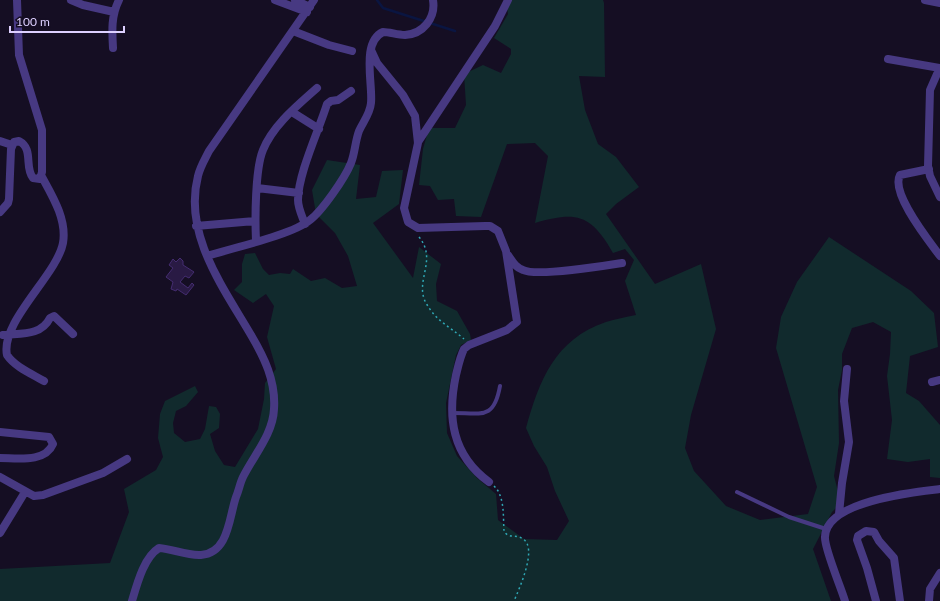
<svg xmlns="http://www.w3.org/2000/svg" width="940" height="601" font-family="Lato,sans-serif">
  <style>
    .green { fill: #112a2d }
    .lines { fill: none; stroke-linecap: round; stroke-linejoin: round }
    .stream { stroke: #0a1541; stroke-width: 2.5 }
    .building { fill: #291a44; stroke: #442c70 }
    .path { stroke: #2fa8b5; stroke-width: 1.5; stroke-dasharray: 2 3; stroke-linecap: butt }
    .service { stroke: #473982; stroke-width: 4 }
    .minor { stroke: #473982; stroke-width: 8 }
  </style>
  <rect width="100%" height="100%" fill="#150e23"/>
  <path class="green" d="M506 0H603L604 3 605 77 579 76 585 110 598 144 616 157 639 187 616 204 606 214 655 284 701 264 716 329 691 415 685 448 694 471 726 506 760 520 808 514 817 487 776 348 781 317 797 282 829 237 911 291 934 313 938 347 910 356 906 393 919 401 940 425V478L930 477V459L908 462 887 459 892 420 887 376 890 354 891 332 873 322 852 328 842 354V370L838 390 839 443 834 476 841 503 832 512 813 549 831 601H0V569L110 563 129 512 124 489 156 470 163 457 158 438 160 414 165 401 195 386 198 392 186 406 176 411 173 423 174 433 185 442 200 439 205 429 209 406 216 407 220 414 219 428 210 434 215 451 224 465 235 467 258 429 264 399 265 383 276 369 267 337 274 306 266 294 253 303 234 290 242 282V264L245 254 255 253 263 269 269 275 280 273 290 274 293 269 311 281 325 278 342 288 357 286 348 256 335 233 316 214 312 190 327 160 360 165 356 199 376 197 382 171 403 170 399 204 373 223 413 278 419 247 441 264 436 284 437 301 457 311 470 334 471 340 461 345 456 355 446 403 447 433 457 456 477 478 496 494 498 520 524 539 557 540 569 521 555 491 547 467 534 446 526 428C539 381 555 339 606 322 615 319 626 317 636 315L625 281 634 260 625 249 613 253C591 214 576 211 535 223L548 156 535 143 507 144 481 217 456 216 454 199 438 200 430 186 419 185 423 149 429 128H455L466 105 464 74 483 65 501 73 511 54V49L494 38 508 14Z"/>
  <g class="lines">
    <path class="stream" d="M377 0 383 8 455 31"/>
  </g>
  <path class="building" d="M180 258 183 261V265L194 272 189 278 185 276 180 282 188 288 192 283 194 285 186 295 177 289 176 291 171 289 173 282 166 277 173 268 169 265 173 259 176 262Z"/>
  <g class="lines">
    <path class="path" d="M419 237C438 260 414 281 426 303 436 321 449 326 464 339
      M494 486C505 496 503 517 504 531 508 539 517 534 523 539 538 548 519 589 514 601"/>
    <path class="service" d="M452 413C482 413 494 420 500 386
      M737 492 789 517 826 529"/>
    <path class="minor" d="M71 0 83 5 114 12
      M275 0 307 12
      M295 0 310 7
      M925 0 940 3
      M293 31 329 45 352 51
      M113 48C112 31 111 16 119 0
      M371 50 377 63 403 95 415 116 418 143 404 208 408 222 418 228 485 226H490L498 231 506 251 517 322 507 330 469 345 464 349C460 357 458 367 456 375 447 417 452 455 489 482
      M888 59 940 68
      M940 71 937 74 930 90 928 166 930 176 940 197
      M292 112 319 129
      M0 141 12 145
      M418 142 495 26 508 0
      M929 169 900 175C890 193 929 241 940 256
      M42 177C53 197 67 220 63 243 57 275 0 322 7 355 15 367 32 374 44 381
      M257 188 299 193
      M0 212 8 203 9 199 11 149 14 142 19 141C34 149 24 167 33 178L40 179 42 172V130L19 55 17 0
      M305 224C302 216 298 208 298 200 298 174 319 130 327 104L331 101 338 100 351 91
      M196 226 255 221
      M256 241C255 220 255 169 263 150 273 125 298 105 317 88
      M508 255C513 262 515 267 523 270 537 277 603 266 622 263
      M207 256C232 248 292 235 310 220 322 211 345 178 351 163 355 153 355 142 359 131 363 122 370 114 371 103 373 84 361 42 383 32 390 32 397 35 405 35 423 34 436 18 433 0
      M3 335C21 333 41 336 50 318L54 316 73 334
      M932 382 940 380
      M0 432 49 437 53 444C45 463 17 458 0 458
      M0 477 34 496 43 495 103 473 127 459
      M839 514 842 483 849 442 844 401 847 369
      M0 533 25 492
      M132 601C137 584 144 557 159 548 173 549 187 556 201 555 229 553 229 517 236 497 239 490 240 483 243 477 254 455 273 434 274 409 276 381 264 357 251 335 223 287 183 234 198 176 200 167 205 159 209 151L314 0
      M845 601C841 587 824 548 825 537 826 501 913 492 940 489
      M876 601 867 568 857 540 858 536 866 531 874 532 879 541 894 558 900 601
      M929 601 930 589 940 573"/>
  </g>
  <path d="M10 26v6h114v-6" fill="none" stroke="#ddd0ff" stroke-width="2"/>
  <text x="16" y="26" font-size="12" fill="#ddd0ff" stroke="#150e23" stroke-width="3" paint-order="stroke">100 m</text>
</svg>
